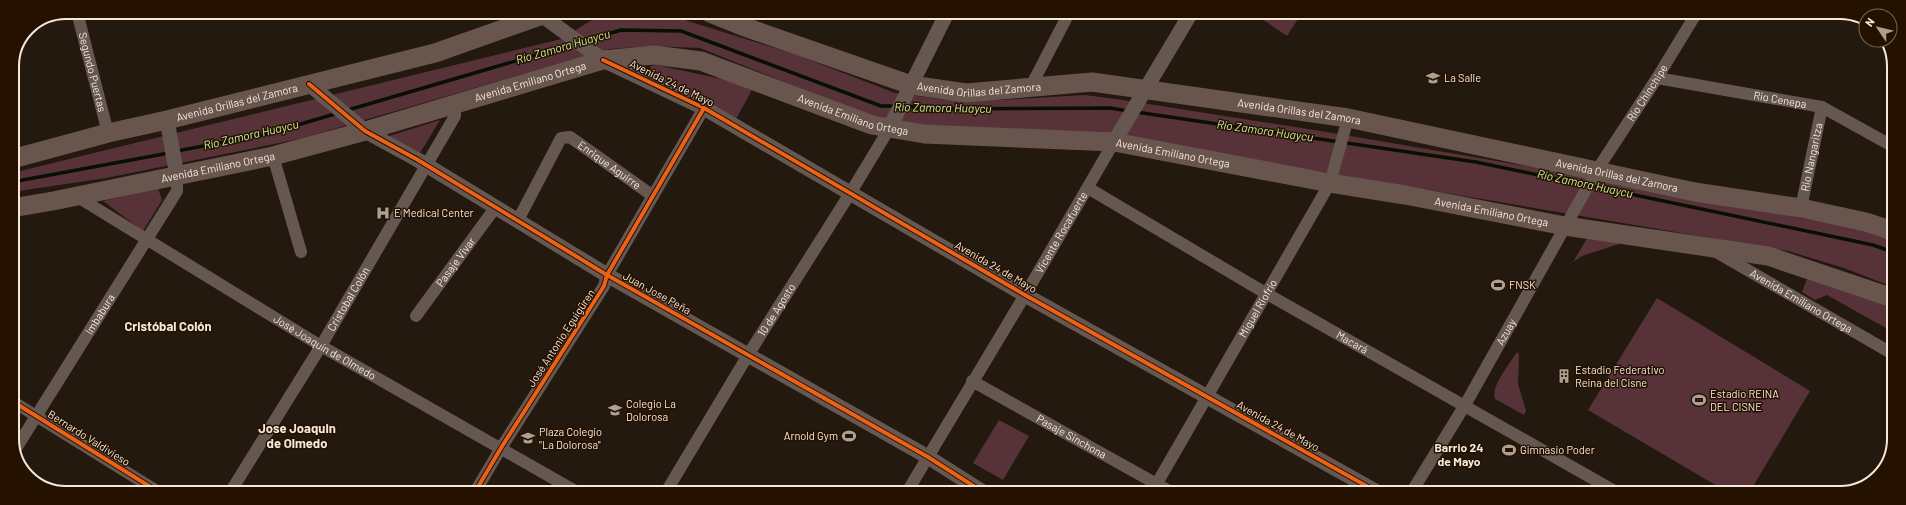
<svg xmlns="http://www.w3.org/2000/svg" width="1906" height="505" font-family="Barlow,sans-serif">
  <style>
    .green { fill: #573339 }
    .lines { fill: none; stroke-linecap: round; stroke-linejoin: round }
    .stream { stroke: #081001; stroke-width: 3.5 }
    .minor { stroke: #665751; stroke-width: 12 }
    .tertiary { stroke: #665751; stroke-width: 15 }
    .primary { stroke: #68554e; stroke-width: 19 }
    .cycleway-casing { stroke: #241100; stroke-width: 6 }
    .cycleway { stroke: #ea6118; stroke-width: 4 }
    .labels { text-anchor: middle; stroke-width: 3; stroke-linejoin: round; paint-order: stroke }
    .street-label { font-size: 11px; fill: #f6e8da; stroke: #241100 }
    .poi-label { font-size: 11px; fill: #f6e8da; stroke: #241100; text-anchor: start }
    .water-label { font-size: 12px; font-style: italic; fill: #c6ee9c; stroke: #241100 }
    .neighbourhood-label { font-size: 12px; font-weight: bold; fill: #f6e8da; stroke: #241100 }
    .quarter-label { font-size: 13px; font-weight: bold; fill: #f6e8da; stroke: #241100 }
    .rim { fill: none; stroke: #f6e8da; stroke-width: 2 }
  </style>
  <rect width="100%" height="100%" fill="#24190e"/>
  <path class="green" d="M607 13H662L797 55 895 93 946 100H999L1085 95 1123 100 1333 133 1579 175 1884 234 1893 239V287L1844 268 1788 251 1180 148 1046 130 937 131 879 120 700 48 652 46 609 49 299 139 106 178 12 192V173L561 39 597 17Z
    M1266 13H1302L1287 36 1262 19Z
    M657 65 754 86 735 121 653 75 650 66Z
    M440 120 420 153 389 136Z
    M158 188 162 200 143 231 103 201Z
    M1589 235 1622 243 1582 256 1573 262Z
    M1808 276 1881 302 1893 311V332L1827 295 1815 300 1802 292Z
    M1657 298 1810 391 1749 493H1729L1588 410Z
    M1517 352 1519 354 1518 384 1526 411 1524 415 1495 399C1490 387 1511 362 1517 352Z
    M999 420 1029 436 1003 480 973 463Z"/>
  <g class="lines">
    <path class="stream" d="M584 41 621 30 681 31 881 106H896
      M904 106 941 109 1110 108 1128 111
      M348 110 574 44
      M1136 112 1476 162 1586 185
      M177 151 267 134 338 113
      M12 182 169 153
      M1592 186 1873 245 1893 252"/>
    <g class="minor">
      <path id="s1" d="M77 12 108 133"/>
      <path id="s2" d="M1657 78 1822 107 1894 147"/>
      <path d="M1030 88 1069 13"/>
      <path d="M273 156 301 252"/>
      <path id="s3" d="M1088 188 1267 294 1618 493"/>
      <path id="s4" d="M76 196 321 346 577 492"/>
      <path id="s5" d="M1801 208 1822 107"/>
      <path id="s6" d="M518 220 561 138 570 137 653 196"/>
      <path id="s7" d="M1718 253 1893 354"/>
      <path id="s8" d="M416 316 495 208"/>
      <path id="s9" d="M972 381 1171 492"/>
      <path d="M12 401 157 491"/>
      <path id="s10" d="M15 450 177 191V176"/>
      <path id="s11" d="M231 491 321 346 455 116V103"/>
      <path d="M475 492 501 448 604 286 607 275 704 108"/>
      <path id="s12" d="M666 492 748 355 851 192 889 129"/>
      <path id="s13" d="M907 492 1025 295 1114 142"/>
      <path id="s14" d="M1152 492 1330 183 1348 118"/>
      <path id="s15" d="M1411 493 1465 405 1597 170 1657 78 1696 14"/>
    </g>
    <path class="tertiary" d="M537 12 603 60 704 108 1025 295 1379 493
      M309 84 365 131 418 160 607 275 928 457 983 492
      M167 120 177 176
      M889 129 947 13
      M1114 142 1191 13"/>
    <g class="primary">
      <path id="s16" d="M710 13 742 26 911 85 966 93 1092 82 1348 118 1695 192 1801 208 1866 222 1893 231"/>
      <path id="s17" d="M12 159 108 133 167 120 435 53 551 12"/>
      <path id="s18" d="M12 208 53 201 273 156 365 131 603 60 654 55 701 61 872 125 924 134 1114 142 1330 183 1405 195 1565 226 1768 256 1893 298"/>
    </g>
    <defs>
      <path id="cycleway" d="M603 60 704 108 1025 295 1379 493
        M309 84 365 131 418 160 607 275 928 457 983 492
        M12 401 157 491
        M475 492 501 448 604 286 607 275 704 108"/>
    </defs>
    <use href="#cycleway" class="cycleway-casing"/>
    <use href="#cycleway" class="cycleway"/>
  </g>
  <defs>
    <symbol id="university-bare" viewBox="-9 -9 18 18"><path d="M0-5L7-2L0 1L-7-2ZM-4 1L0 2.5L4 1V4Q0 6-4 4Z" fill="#aca093" stroke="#241100" stroke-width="2.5" paint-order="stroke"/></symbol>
    <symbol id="hospital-bare" viewBox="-9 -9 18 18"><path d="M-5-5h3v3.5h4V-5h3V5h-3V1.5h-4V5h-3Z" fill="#aca093" stroke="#241100" stroke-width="2.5" paint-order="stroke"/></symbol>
    <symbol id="stadium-bare" viewBox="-9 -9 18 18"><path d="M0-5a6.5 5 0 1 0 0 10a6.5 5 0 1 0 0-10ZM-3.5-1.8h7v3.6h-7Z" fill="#aca093" stroke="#241100" stroke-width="2.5" paint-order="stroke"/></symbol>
    <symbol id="building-bare" viewBox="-9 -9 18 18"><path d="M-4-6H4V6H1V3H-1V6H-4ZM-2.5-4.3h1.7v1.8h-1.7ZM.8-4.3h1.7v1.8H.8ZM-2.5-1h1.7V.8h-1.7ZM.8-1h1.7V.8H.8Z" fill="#aca093" stroke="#241100" stroke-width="2.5" paint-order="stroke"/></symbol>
  </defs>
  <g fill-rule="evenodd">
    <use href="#university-bare" x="1423" y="68" width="20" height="20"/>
    <use href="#hospital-bare" x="373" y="203" width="20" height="20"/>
    <use href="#stadium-bare" x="1488" y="275" width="20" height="20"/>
    <use href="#building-bare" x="1554" y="366" width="20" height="20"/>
    <use href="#stadium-bare" x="1689" y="390" width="20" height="20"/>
    <use href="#university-bare" x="605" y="400" width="20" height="20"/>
    <use href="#stadium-bare" x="839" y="426" width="20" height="20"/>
    <use href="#university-bare" x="518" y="428" width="20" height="20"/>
    <use href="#stadium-bare" x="1499" y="440" width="20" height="20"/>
  </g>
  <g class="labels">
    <g class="street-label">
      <text dy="4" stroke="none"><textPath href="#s1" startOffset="62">Segundo Puertas</textPath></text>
      <text dy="4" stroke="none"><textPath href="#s18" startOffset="534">Avenida Emiliano Ortega</textPath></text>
      <text transform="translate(672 83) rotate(26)" y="4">Avenida 24 de Mayo</text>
      <text dy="4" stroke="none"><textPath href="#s16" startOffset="282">Avenida Orillas del Zamora</textPath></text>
      <text dy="4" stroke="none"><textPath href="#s15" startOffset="465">Río Chinchipe</textPath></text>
      <text dy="4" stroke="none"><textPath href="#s2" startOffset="125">Rio Cenepa</textPath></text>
      <text dy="4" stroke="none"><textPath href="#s17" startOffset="232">Avenida Orillas del Zamora</textPath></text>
      <text dy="4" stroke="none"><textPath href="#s16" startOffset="605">Avenida Orillas del Zamora</textPath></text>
      <text dy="4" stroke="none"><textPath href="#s18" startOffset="870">Avenida Emiliano Ortega</textPath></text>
      <text dy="4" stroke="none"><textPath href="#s18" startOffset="1194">Avenida Emiliano Ortega</textPath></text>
      <text dy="4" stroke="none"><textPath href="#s5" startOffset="52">Rio Nangaritza</textPath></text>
      <text dy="4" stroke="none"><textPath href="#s6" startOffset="150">Enrique Aguirre</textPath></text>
      <text dy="4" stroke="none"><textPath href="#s18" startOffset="210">Avenida Emiliano Ortega</textPath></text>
      <text dy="4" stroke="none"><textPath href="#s16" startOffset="929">Avenida Orillas del Zamora</textPath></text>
      <text dy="4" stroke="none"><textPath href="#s18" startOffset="1518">Avenida Emiliano Ortega</textPath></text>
      <text dy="4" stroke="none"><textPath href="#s13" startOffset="302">Vicente Rocafuerte</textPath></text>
      <text dy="4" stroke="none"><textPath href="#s8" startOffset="67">Pasaje Vivar</textPath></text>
      <text transform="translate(996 267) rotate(30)" y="4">Avenida 24 de Mayo</text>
      <text transform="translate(657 293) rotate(29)" y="4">Juan Jose Peña</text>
      <text dy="4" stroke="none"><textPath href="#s11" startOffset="225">Cristobal Colón</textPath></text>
      <text dy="4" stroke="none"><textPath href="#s7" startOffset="96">Avenida Emiliano Ortega</textPath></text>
      <text dy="4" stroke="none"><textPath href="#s14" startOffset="212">Miguel Riofrío</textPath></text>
      <text dy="4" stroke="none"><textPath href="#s12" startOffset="213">10 de Agosto</textPath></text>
      <text dy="4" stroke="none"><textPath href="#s10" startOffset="160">Imbabura</textPath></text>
      <text dy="4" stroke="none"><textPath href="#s15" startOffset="187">Azuay</textPath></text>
      <text transform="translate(561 338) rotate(-57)" y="4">José Antonio Eguigüren</text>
      <text dy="4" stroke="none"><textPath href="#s3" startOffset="306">Macará</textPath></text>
      <text dy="4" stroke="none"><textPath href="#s4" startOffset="291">José Joaquín de Olmedo</textPath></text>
      <text transform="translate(1278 426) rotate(29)" y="4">Avenida 24 de Mayo</text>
      <text dy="4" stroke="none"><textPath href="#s9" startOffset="114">Pasaje Sinchona</textPath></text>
      <text transform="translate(89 438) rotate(32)" y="4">Bernardo Valdivieso</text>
    </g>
    <g class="poi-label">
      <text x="1444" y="82">La Salle</text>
      <text x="394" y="217">E Medical Center</text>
      <text x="1509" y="289">FNSK</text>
      <text x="1575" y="374">Estadio Federativo<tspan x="1575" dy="13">Reina del Cisne</tspan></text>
      <text x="1710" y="398">Estadio REINA<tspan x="1710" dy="13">DEL CISNE</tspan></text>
      <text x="626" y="408">Colegio La<tspan x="626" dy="13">Dolorosa</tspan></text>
      <text x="539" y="436">Plaza Colegio<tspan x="539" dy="13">"La Dolorosa"</tspan></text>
      <text x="838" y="440" text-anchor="end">Arnold Gym</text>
      <text x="1520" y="454">Gimnasio Poder</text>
    </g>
    <g class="water-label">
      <text transform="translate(563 47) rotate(-16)" y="4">Río Zamora Huaycu</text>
      <text transform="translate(943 108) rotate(1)" y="4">Río Zamora Huaycu</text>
      <text transform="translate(1265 131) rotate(8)" y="4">Río Zamora Huaycu</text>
      <text transform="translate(251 135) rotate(-13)" y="4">Río Zamora Huaycu</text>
      <text transform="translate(1585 184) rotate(12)" y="4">Río Zamora Huaycu</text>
    </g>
    <g class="neighbourhood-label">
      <text x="1459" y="452">Barrio 24<tspan x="1459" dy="14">de Mayo</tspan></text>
    </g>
    <g class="quarter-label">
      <text x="168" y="331">Cristóbal Colón</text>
      <text x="297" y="433">Jose Joaquin<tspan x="297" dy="15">de Olmedo</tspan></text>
    </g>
  </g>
  <path d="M0 0H1906V505H0ZM66 19H1840A47 47 0 0 1 1887 66V439A47 47 0 0 1 1840 486H66A47 47 0 0 1 19 439V66A47 47 0 0 1 66 19Z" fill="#241100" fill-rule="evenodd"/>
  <path class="rim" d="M66 19H1840A47 47 0 0 1 1887 66V439A47 47 0 0 1 1840 486H66A47 47 0 0 1 19 439V66A47 47 0 0 1 66 19Z"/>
  <g transform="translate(1878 28) rotate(305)"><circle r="19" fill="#241100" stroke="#786757"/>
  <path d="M0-3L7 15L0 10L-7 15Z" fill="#aca093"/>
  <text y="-6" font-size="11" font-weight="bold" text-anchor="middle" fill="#f6e8da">N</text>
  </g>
</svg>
